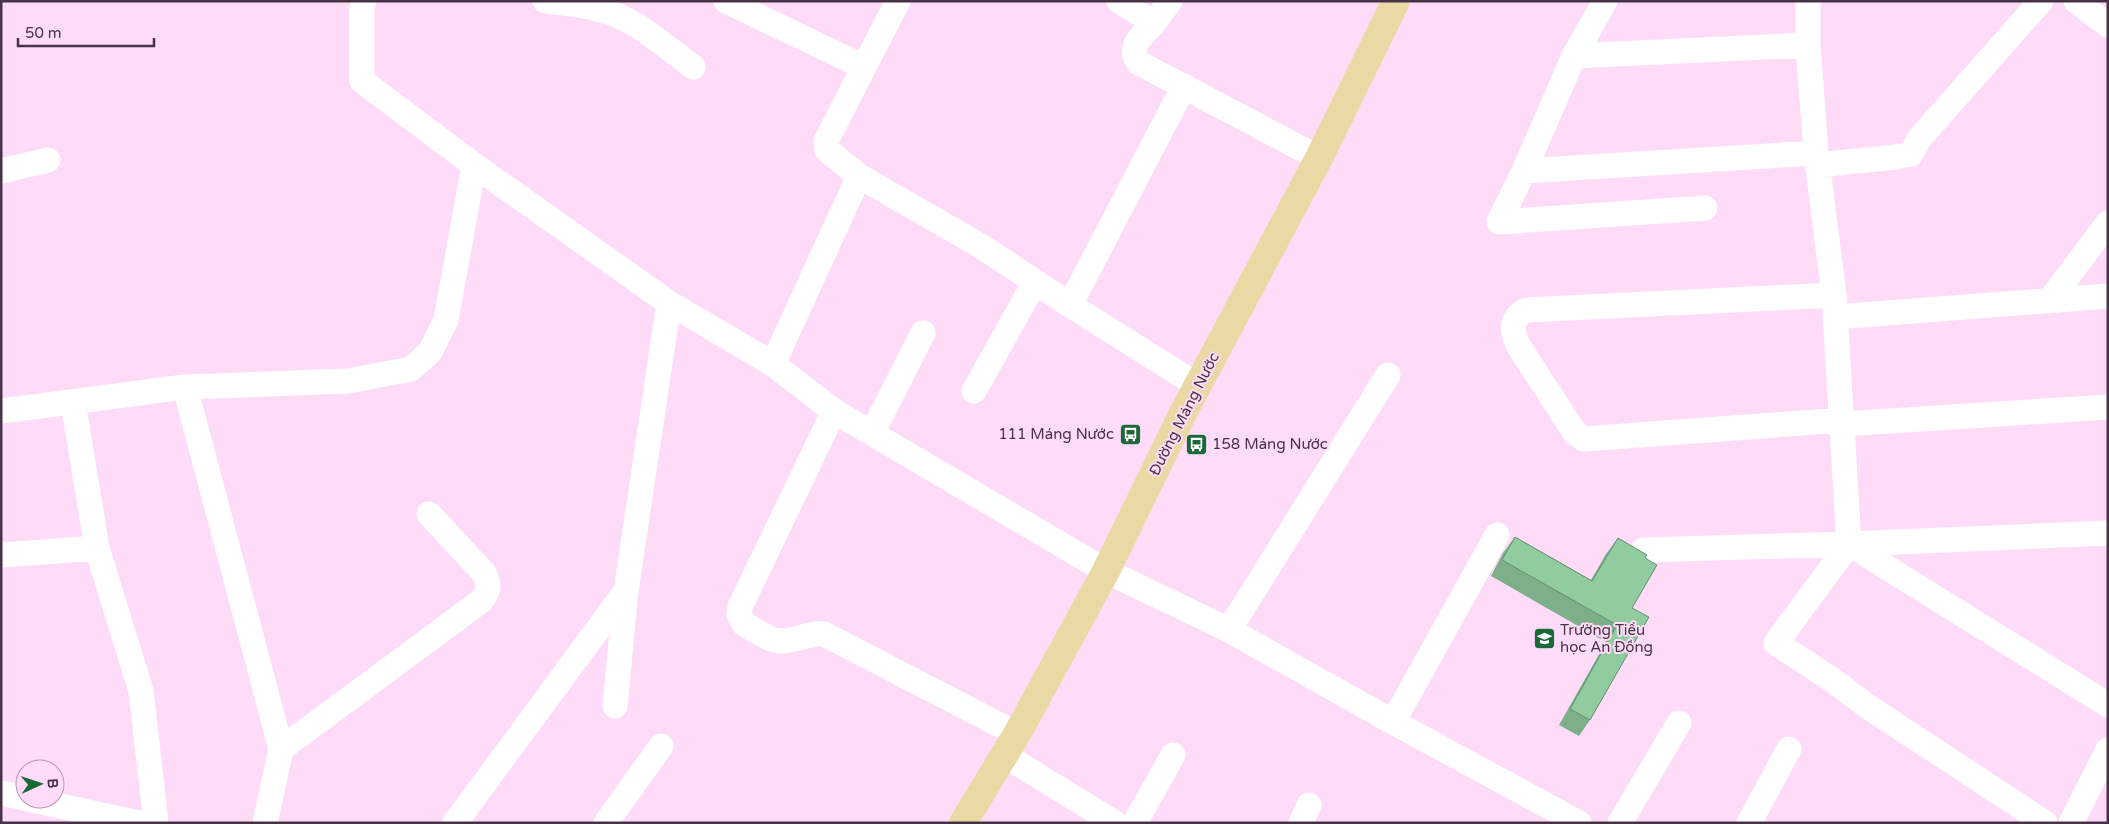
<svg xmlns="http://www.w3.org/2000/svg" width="2109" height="824" font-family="'Varela Round',sans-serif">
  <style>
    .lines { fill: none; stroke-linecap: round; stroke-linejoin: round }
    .minor { stroke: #fff; stroke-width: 25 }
    .major { stroke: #e9d9a4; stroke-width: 28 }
    .wall { fill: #7caf8a }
    .building { fill: #90cca0; stroke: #658f70 }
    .labels { text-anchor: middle; stroke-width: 4; stroke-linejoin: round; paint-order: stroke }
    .street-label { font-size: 15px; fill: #483245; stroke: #fedcf8 }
    .poi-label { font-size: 15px; fill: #483245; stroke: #fedcf8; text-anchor: start }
  </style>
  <rect width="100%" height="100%" fill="#fedcf8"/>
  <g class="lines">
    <path class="minor" d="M364 1 362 7V81L474 165 669 303 773 364 834 411 1106 571 1229 630 1393 722 1579 823
      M545 1C573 4 602 7 627 20 647 30 674 53 693 67
      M726 1 864 67
      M1119 1 1154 23C1143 35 1126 47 1139 63L1319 158
      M1605 1 1574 56 1524 171 1499 222 1705 208
      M1808 1V45L1816 153 1834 295 1849 544 2108 533
      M2076 1 2108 25
      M1154 23 1170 1
      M1574 56 1808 45
      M1818 165 1896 157 1911 154 1919 139 2041 1
      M1 171 48 160
      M1524 171 1816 153
      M859 176 827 150 826 141 898 1
      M1834 295 1526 310C1511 318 1511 330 1518 345L1575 433 1584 439 1843 420
      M2050 300 2108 223
      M1070 305 1184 86
      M1835 317 2108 296
      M773 364 859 176 981 246 1070 305 1197 385
      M185 387 281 749 265 823
      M974 391 1035 282
      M73 402 97 548 141 691 156 823
      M1 411 185 387 348 381 411 369 430 352 446 320 474 165
      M834 411 740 607 739 614 744 624C754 629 769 641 780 641 796 642 808 632 824 634L1017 734
      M1843 424 2108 407
      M872 433 923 333
      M1849 544 1776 643 1834 681 1867 706 2045 823
      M1643 550 1849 544 2108 705
      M1 555 97 548
      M1229 630 1388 375
      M615 706 626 591
      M1393 722 1497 535
      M281 749 481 601C489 591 490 585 484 573L429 514
      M1004 755 1115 823
      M1 793 25 798
      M28 799 139 823
      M455 823 626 591 669 303
      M606 823 661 746
      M1135 823 1173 755
      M1301 823 1309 805
      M1620 823 1679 723
      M1749 823 1789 749
      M2071 823 2108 750"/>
    <path class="major" d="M963 823 1017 734 1106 571 1183 413 1319 158 1396 1"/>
  </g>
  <path class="wall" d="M1515 537 1591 580 1606 554 1618 538 1645 558 1632 608 1590 720 1579 736 1559 725 1606 642 1491 576 1503 553Z"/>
  <path class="building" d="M1515 537 1592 581 1618 538 1647 555 1645 558 1657 565 1632 608 1649 617 1590 720 1570 709 1617 625 1502 560Z"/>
  <defs>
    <symbol id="bus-square" viewBox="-11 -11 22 22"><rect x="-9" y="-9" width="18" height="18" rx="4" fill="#1a6939" stroke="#fedcf8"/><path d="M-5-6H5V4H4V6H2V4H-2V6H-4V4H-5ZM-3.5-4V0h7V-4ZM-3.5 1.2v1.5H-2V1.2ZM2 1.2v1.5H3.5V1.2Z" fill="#fff"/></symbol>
    <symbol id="school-square" viewBox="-11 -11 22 22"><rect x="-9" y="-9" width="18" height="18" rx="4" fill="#1a6939" stroke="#fedcf8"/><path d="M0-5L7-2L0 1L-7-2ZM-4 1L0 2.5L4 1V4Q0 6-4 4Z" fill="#fff"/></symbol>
  </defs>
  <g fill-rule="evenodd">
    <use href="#bus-square" x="1118" y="422" width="25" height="25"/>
    <use href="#bus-square" x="1184" y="432" width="25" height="25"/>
    <use href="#school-square" x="1532" y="626" width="25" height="25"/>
  </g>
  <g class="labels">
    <g class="street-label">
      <text transform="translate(1184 414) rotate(-63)" y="5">Đường Máng Nước</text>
    </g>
    <g class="poi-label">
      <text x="1114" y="439" text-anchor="end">111 Máng Nước</text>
      <text x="1212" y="449">158 Máng Nước</text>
      <text x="1560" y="635">Trường Tiểu<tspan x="1560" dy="17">học An Đồng</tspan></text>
    </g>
  </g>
  <rect width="2109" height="824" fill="none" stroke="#483245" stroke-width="5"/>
  <g transform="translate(40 784) rotate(87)"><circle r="24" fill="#fedcf8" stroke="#b598b0"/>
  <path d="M0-4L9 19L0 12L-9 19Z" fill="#1a6939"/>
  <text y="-8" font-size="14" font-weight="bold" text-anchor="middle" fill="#483245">B</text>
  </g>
  <path d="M18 38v8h136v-8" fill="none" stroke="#483245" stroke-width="2.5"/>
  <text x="25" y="38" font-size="15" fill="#483245" stroke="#fedcf8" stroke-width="4" paint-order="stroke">50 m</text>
</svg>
